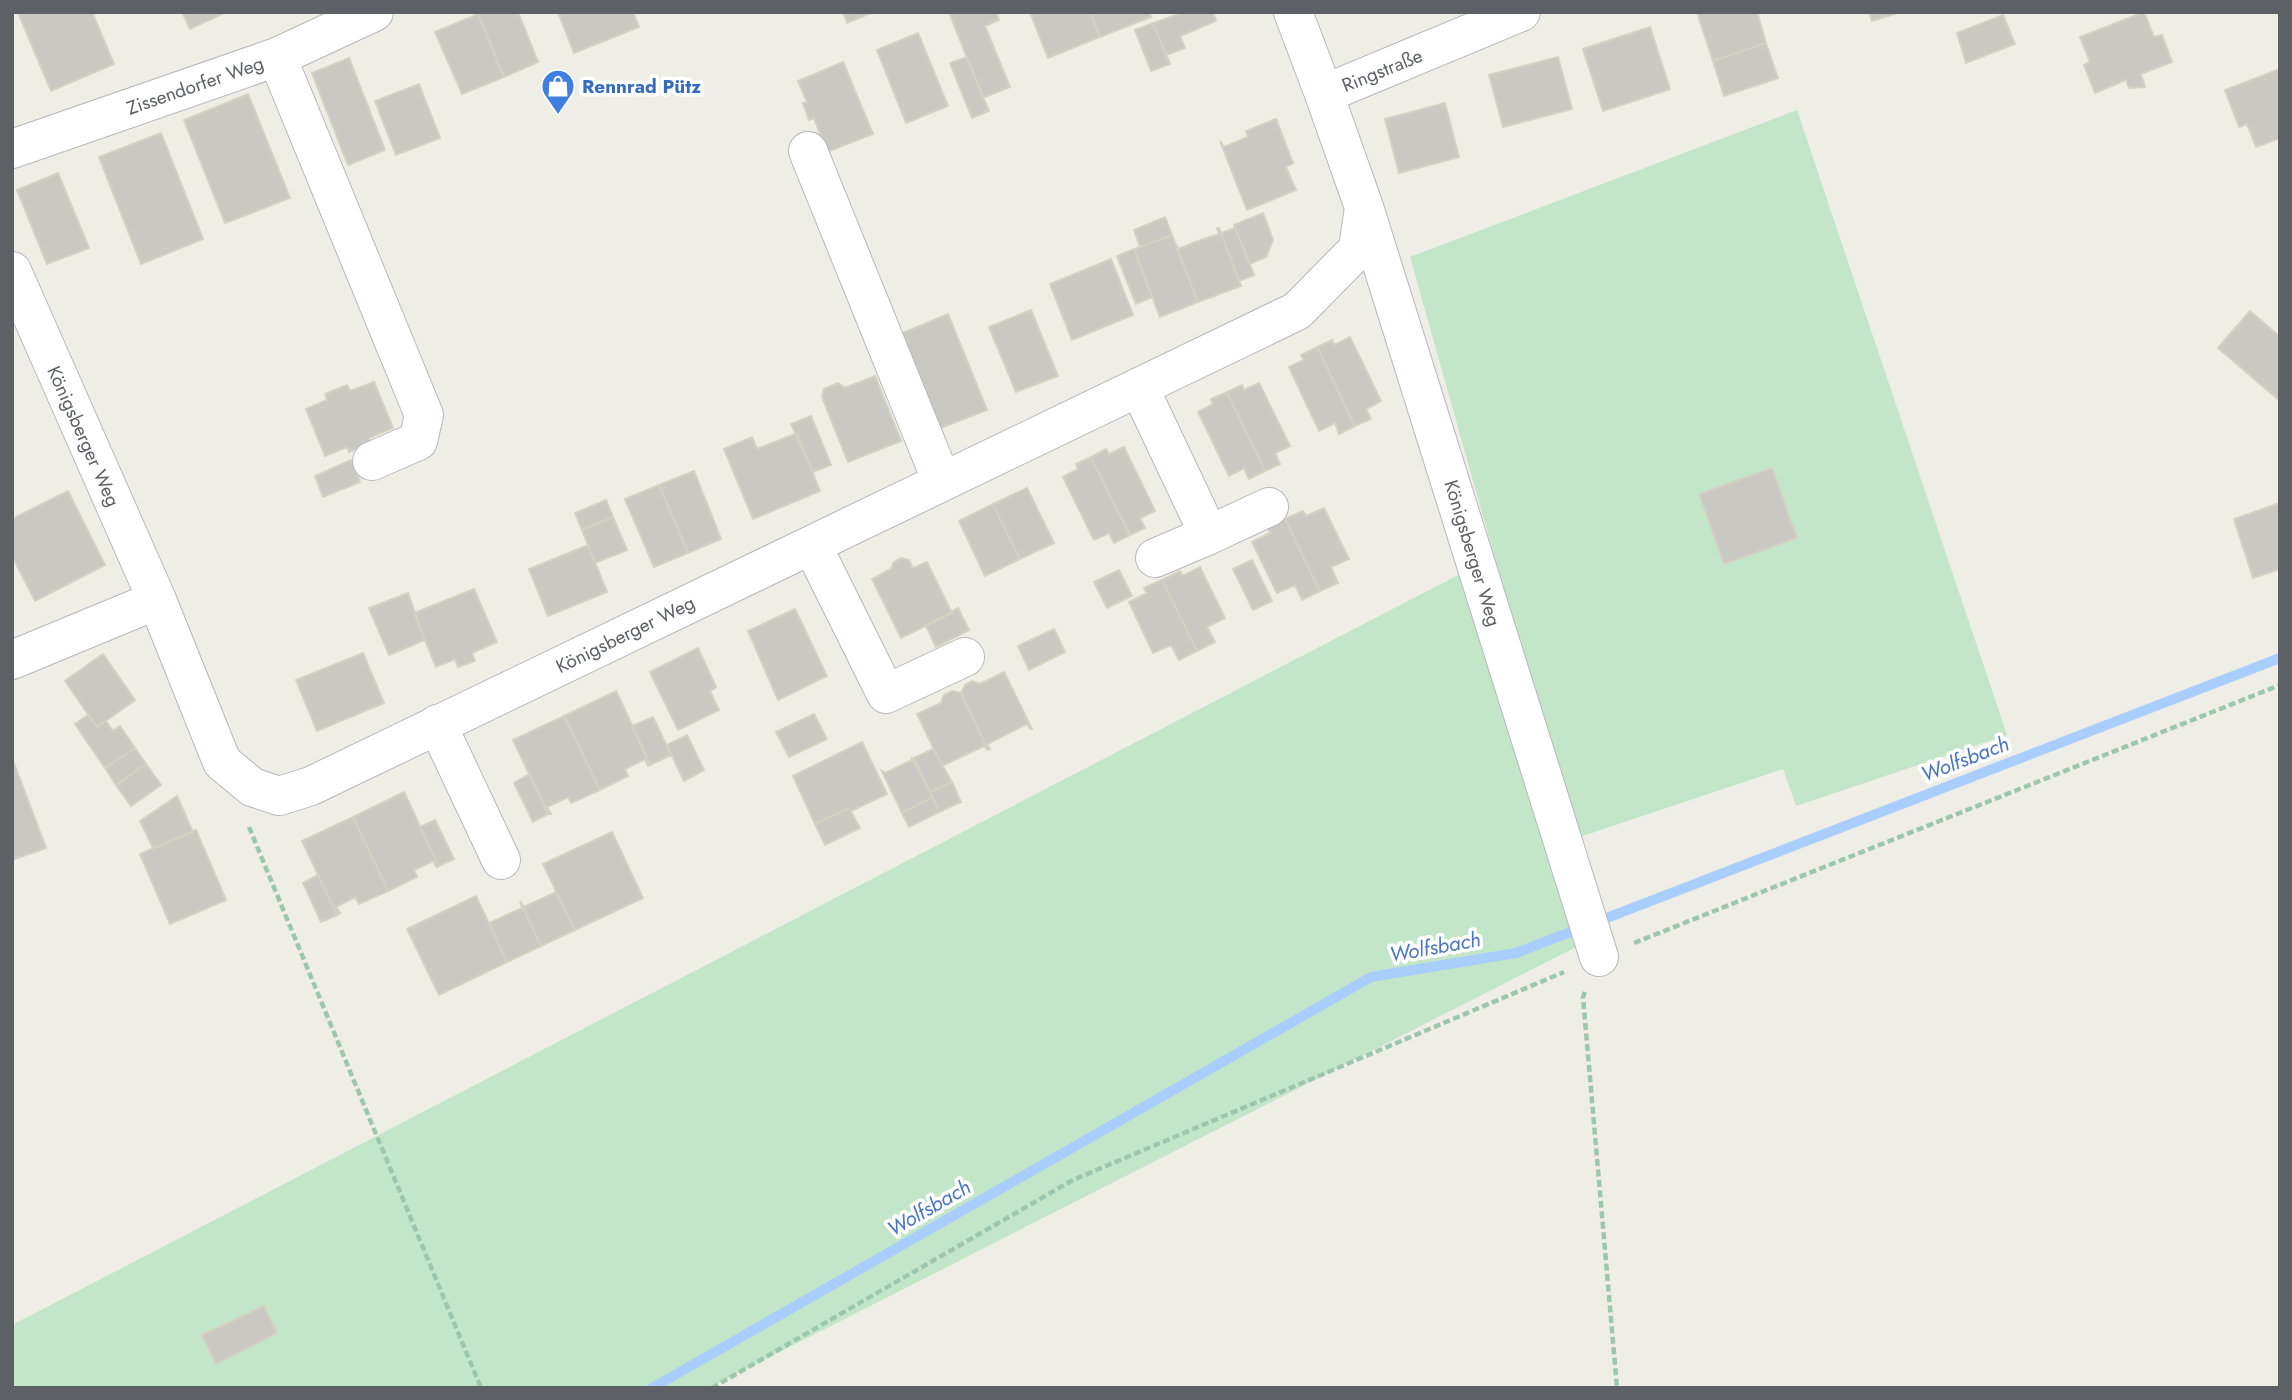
<svg xmlns="http://www.w3.org/2000/svg" width="2292" height="1400" font-family="Jost,sans-serif">
  <style>
    .green { fill: #c3e6c8 }
    .lines { fill: none; stroke-linecap: round; stroke-linejoin: round }
    .stream { stroke: #a9cdfc; stroke-width: 10 }
    .building { fill: #cac8c2; stroke: #d4d1c4; stroke-width: 2 }
    .minor-casing { stroke: #b6b7bc; stroke-width: 40 }
    .path { stroke: #9dc6ae; stroke-width: 4.5; stroke-dasharray: 7 3.5; stroke-linecap: butt }
    .minor { stroke: #fff; stroke-width: 38 }
    .labels { text-anchor: middle; stroke-width: 7; stroke-linejoin: round; paint-order: stroke }
    .street-label { font-size: 19px; fill: #5d6065; stroke: #fff }
    .shop-label { font-size: 19px; font-weight: bold; fill: #366cbe; stroke: #fff; text-anchor: start }
    .water-label { font-size: 21px; font-style: italic; fill: #4b75c0; stroke: #fff }
  </style>
  <rect width="100%" height="100%" fill="#efeee6"/>
  <path class="green" d="M1797 110 2007 735 1796 806 1783 769 1574 839 1410 257Z
    M1462 573 1576 947 709 1388H12V1325Z"/>
  <g class="lines">
    <path class="stream" d="M652 1388 1371 977 1516 953 2280 658"/>
  </g>
  <path class="building" d="M24 12H92L114 64 51 91 19 15Z
    M182 12H226L190 29Z
    M482 12H518L538 62 504 77 478 14Z
    M558 12H633L639 27 574 53Z
    M843 12H873L847 23Z
    M949 12H996L999 20 985 26 1010 87 983 98Z
    M1030 12H1090L1100 37 1048 58Z
    M1090 12H1149L1151 17 1100 37Z
    M1185 12H1213L1216 21 1180 36 1185 48 1166 55 1170 64 1153 23Z
    M1697 12H1757L1766 43 1713 61Z
    M1869 12H1901L1872 21Z
    M2144 12 2154 37 2162 35 2172 62 2141 74 2145 87 2129 88 2126 80 2095 93 2084 65 2090 62 2080 37Z
    M478 14 504 77 462 94 435 32Z
    M2003 15 2015 44 1966 63 1957 33Z
    M1153 23 1170 64 1151 71 1135 30Z
    M1650 27 1670 89 1603 111 1583 49Z
    M918 33 948 106 906 123 877 50Z
    M1766 43 1778 78 1724 96 1713 61Z
    M967 57 989 111 972 118 950 63Z
    M1558 57 1572 109 1503 127 1489 75Z
    M349 58 385 150 348 165 312 73Z
    M843 62 873 134 827 152 814 118 809 120 803 103 807 102 798 81Z
    M2280 69V138L2256 147 2247 124 2239 127 2225 90Z
    M419 84 440 138 396 155 375 101Z
    M248 94 290 198 225 223 184 120Z
    M1445 103 1459 157 1399 173 1385 119Z
    M1276 119 1293 163 1286 167 1296 190 1247 210 1220 141 1224 147 1248 137 1246 131Z
    M161 133 203 239 141 264 99 157Z
    M58 173 89 248 47 264 17 190Z
    M1263 213 1273 240 1266 257 1250 264 1234 225Z
    M1165 217 1172 235 1140 247 1134 230Z
    M1217 228H1219L1241 286 1198 302 1175 244 1179 249 1195 242 1219 234Z
    M1235 228 1254 275 1239 281 1221 233Z
    M1172 235 1198 302 1160 317 1134 249Z
    M1134 249 1152 297 1136 304 1117 256Z
    M1111 259 1133 315 1072 340 1050 284Z
    M1031 310 1058 376 1016 392 989 327Z
    M2250 311 2280 337V401L2218 348Z
    M948 314 987 410 936 430 898 335Z
    M1350 337 1381 401 1366 409 1371 419 1355 426 1317 347 1332 340 1334 345Z
    M1317 347 1355 426 1339 434 1335 423 1319 431 1289 367 1304 360 1301 355Z
    M875 376 901 441 848 462 822 397 824 389 838 383 845 388Z
    M374 382 393 428 369 438 371 443 349 452 347 447 325 456 306 409 327 400 325 394 347 385 350 391Z
    M1259 383 1290 446 1275 453 1280 464 1265 471 1227 392 1242 385 1244 390Z
    M1227 392 1265 471 1249 479 1244 468 1229 476 1198 412 1213 404 1211 399Z
    M811 416 831 465 813 472 791 424Z
    M797 433 820 491 753 519 724 449 752 437 757 449Z
    M1124 447 1155 511 1140 518 1145 528 1130 535 1091 457 1106 449 1109 454Z
    M1091 457 1130 535 1114 543 1109 533 1094 540 1063 477 1078 469 1076 464Z
    M351 460 360 482 323 497 315 476Z
    M1772 468 1797 538 1724 564 1699 494Z
    M694 471 721 539 688 553 659 485Z
    M659 485 688 553 654 567 625 499Z
    M1027 488 1054 543 1020 559 993 504Z
    M68 491 105 565 35 601 12 556V519Z
    M606 500 613 517 582 530 575 513Z
    M2280 503V569L2253 578 2234 519Z
    M993 504 1020 559 985 576 959 521Z
    M1324 508 1349 559 1331 567 1338 583 1320 591 1285 519 1303 511 1306 516Z
    M613 517 627 550 595 563 582 530Z
    M1285 519 1320 591 1302 600 1295 585 1277 593 1252 542 1270 533 1268 528Z
    M588 545 607 592 548 616 529 569Z
    M902 558 909 560 913 568 927 562 952 613 901 638 872 579 891 569 894 562Z
    M1252 560 1272 601 1253 610 1233 569Z
    M1200 567 1225 618 1207 627 1215 642 1197 651 1162 580 1180 571 1183 576Z
    M1119 570 1132 596 1107 608 1094 582Z
    M1162 580 1197 651 1179 660 1171 645 1153 653 1129 602 1147 593 1144 588Z
    M474 589 497 642 472 653 475 661 458 667 455 659 436 667 414 613Z
    M408 593 425 640 389 655 369 608Z
    M958 608 969 630 936 647 926 626Z
    M795 609 827 676 778 700 748 631Z
    M1054 629 1065 652 1029 670 1018 646Z
    M698 648 716 687 710 691 719 710 678 730 650 672Z
    M363 653 384 703 317 731 296 680Z
    M103 654 135 700 97 727 65 681Z
    M1004 672 1032 729H1030L1027 724 987 744 990 749 988 750 961 693 965 685 972 681 980 684Z
    M616 691 651 765 648 766 645 759 625 769 628 776 600 790 564 716Z
    M952 691 961 693 988 750 984 746 942 766 917 714 941 703 944 695Z
    M814 714 827 739 789 757 776 732Z
    M88 715 97 727 106 721 113 731 120 726 135 748 105 768 75 724Z
    M564 716 600 790 571 803 568 797 547 807 551 814H548L513 740Z
    M653 717 671 755 650 765 632 726Z
    M687 735 704 770 684 781 667 745Z
    M862 742 887 794 851 811 849 808 815 824 793 776Z
    M135 748 146 764 116 785 105 768Z
    M933 749 952 782 930 792 914 758Z
    M911 757 933 797 902 813 882 771 885 773 912 760Z
    M12 758 46 848 12 860Z
    M146 764 161 785 131 806 116 785Z
    M530 774 548 814 533 822 514 783Z
    M952 782 961 802 939 812 930 792Z
    M404 792 439 866 437 867 433 861 414 870 417 877 388 891 353 817Z
    M177 796 193 832 153 848 140 821Z
    M933 797 939 812 909 827 902 813Z
    M849 808 860 828 825 845 815 824Z
    M353 817 388 891 359 904 355 897 336 907 340 913 337 915 302 841Z
    M435 820 454 859 439 866 420 827Z
    M196 830 226 900 170 924 140 854Z
    M612 832 643 898 575 930 543 864Z
    M318 875 337 915 321 922 303 883Z
    M556 892 575 930 541 946 520 901 524 907Z
    M476 896 507 962 439 995 407 929Z
    M520 901 541 946 507 962 489 923 522 908Z
    M264 1306 277 1333 216 1364 202 1335Z"/>
  <g class="lines">
    <defs>
      <path id="minor" d="M1293 12 1324 94 1364 207 1599 957
        M277 57 424 415 418 441 372 461
        M1324 94 1521 12
        M12 149 277 57 374 12
        M808 151 942 482
        M12 271 157 600 222 762 252 787 279 796 311 786 1297 311 1358 249 1364 207
        M1139 387 1209 535 1269 507
        M812 545 886 694 965 657
        M1155 558 1209 535
        M12 660 157 600
        M437 724 501 860"/>
    </defs>
    <use href="#minor" class="minor-casing"/>
    <path class="path" d="M249 827 481 1388
      M1634 943 2280 685
      M1585 992 1583 997 1617 1388
      M712 1388 1073 1180 1564 972"/>
    <use href="#minor" class="minor"/>
  </g>
  <defs>
    <symbol id="shop-pin" viewBox="-11 -11 22 30"><path d="M0 17L-7.5 6A9.5 9.5 0 1 1 7.5 6Z" fill="#3f7fe0" stroke="#fff"/><path d="M-5-2.5h2.3a2.7 3.5 0 0 1 5.4 0H5L5.5 6h-11ZM-1.5-2.5h3a1.5 2.3 0 0 0-3 0Z" fill="#fff"/></symbol>
  </defs>
  <g fill-rule="evenodd">
    <use href="#shop-pin" x="539" y="67" width="38" height="52"/>
  </g>
  <g class="labels">
    <g class="street-label">
      <text transform="translate(1382 70) rotate(-22)" y="7">Ringstraße</text>
      <text transform="translate(195 85) rotate(-19)" y="7">Zissendorfer Weg</text>
      <text transform="translate(84 436) rotate(66)" y="7">Königsberger Weg</text>
      <text transform="translate(1473 553) rotate(73)" y="7">Königsberger Weg</text>
      <text transform="translate(625 634) rotate(-26)" y="7">Königsberger Weg</text>
    </g>
    <g class="shop-label">
      <text x="582" y="93">Rennrad Pütz</text>
    </g>
    <g class="water-label">
      <text transform="translate(1965 759) rotate(-21)" y="7">Wolfsbach</text>
      <text transform="translate(1435 947) rotate(-10)" y="7">Wolfsbach</text>
      <text transform="translate(929 1208) rotate(-30)" y="7">Wolfsbach</text>
    </g>
  </g>
  <rect width="2292" height="1400" fill="none" stroke="#5d6065" stroke-width="28"/>
</svg>
